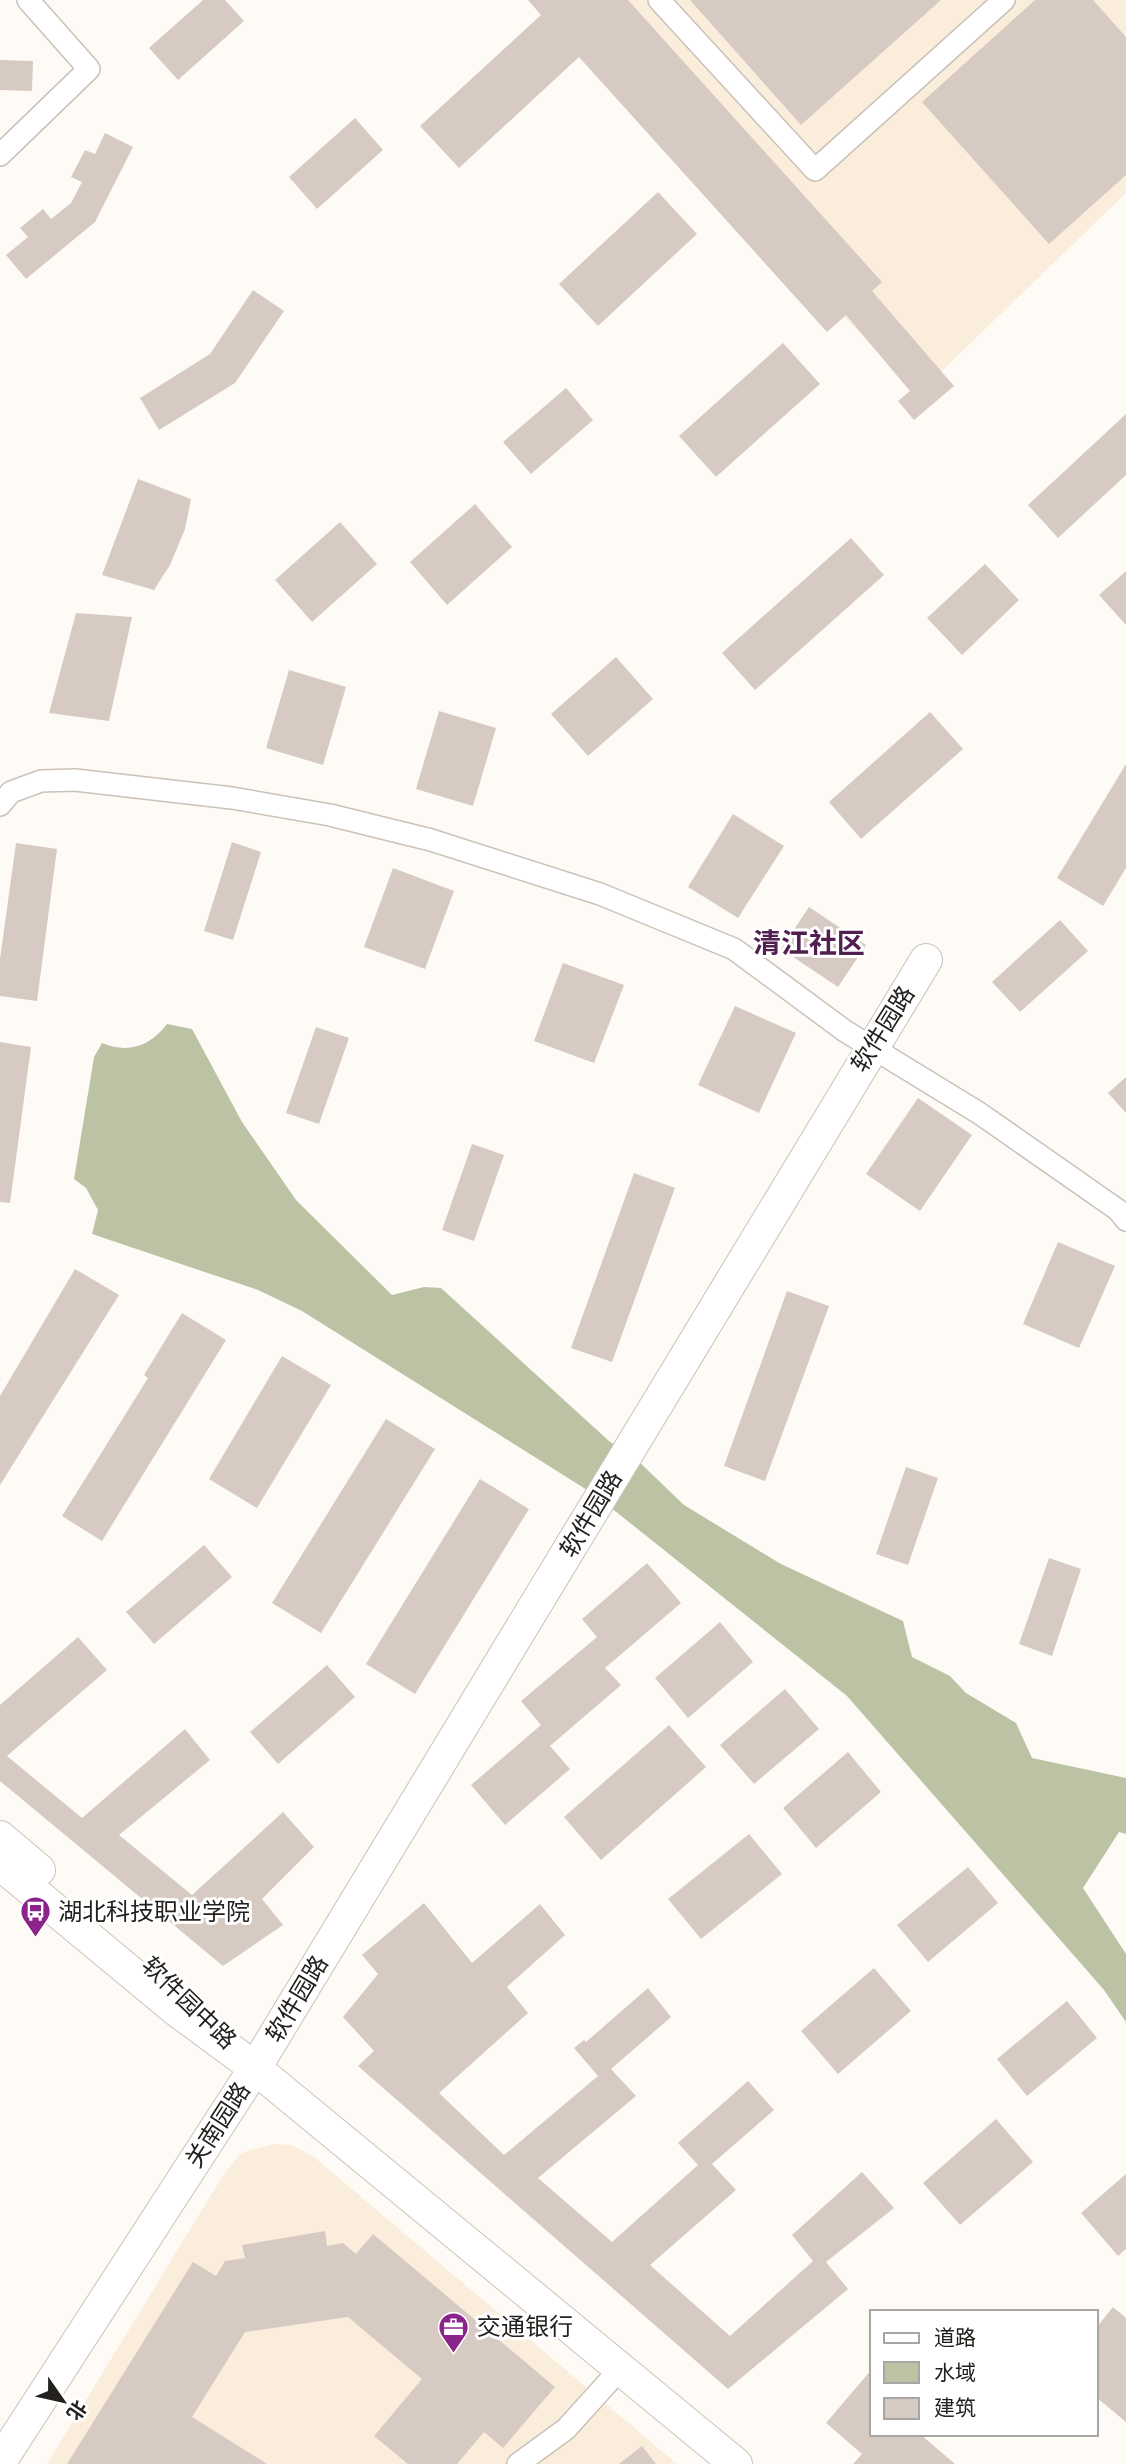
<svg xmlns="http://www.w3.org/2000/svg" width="1126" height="2464" font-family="Bitter,'Noto Sans SC',serif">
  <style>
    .built { fill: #faeddc }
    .water { fill: #bcc3a5 }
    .building { fill: #d6cac3 }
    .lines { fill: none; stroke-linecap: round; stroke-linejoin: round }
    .street-casing { stroke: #cac2b8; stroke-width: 24 }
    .secondary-casing { stroke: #cac2b8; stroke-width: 34 }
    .street { stroke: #fff; stroke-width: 21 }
    .secondary { stroke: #fff; stroke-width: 32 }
    .labels { text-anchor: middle; stroke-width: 6; stroke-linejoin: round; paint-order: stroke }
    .street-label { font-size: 24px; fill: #23201d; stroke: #fff }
    .poi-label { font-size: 24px; fill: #23201d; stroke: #fff; text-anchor: start }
    .quarter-label { font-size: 28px; font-weight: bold; fill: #522050; stroke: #fff }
  </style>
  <rect width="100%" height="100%" fill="#fefbf7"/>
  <path class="built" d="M542 0H1126V193L918 394Z
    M276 2144 292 2145 314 2157 677 2464H47L225 2172 239 2156 249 2150Z"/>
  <path class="water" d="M167 1024 192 1029 242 1122 296 1200 392 1295 424 1287 441 1288 609 1441 634 1457 684 1505 781 1564 903 1621 912 1657 950 1676 966 1693 1016 1723 1032 1758 1126 1778V1834L1119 1832 1083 1888 1126 1954V2022L1104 1990 847 1696 595 1495 302 1311 258 1290 92 1234 98 1210 86 1188 74 1179 94 1057 102 1043C129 1054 150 1046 167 1024Z"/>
  <path class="building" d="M203 0H225L244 21 178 80 149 48Z
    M528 0H628L882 282 872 291 954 386 914 420 898 401 910 391 846 315 827 332 579 57 459 168 420 126 541 15Z
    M690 0H941L801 125Z
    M1035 0H1093L1126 37V175L1049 244 922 102Z
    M0 60 33 61 32 91 0 90Z
    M355 118 383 150 317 209 289 177Z
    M105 133 133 147 95 222 26 279 6 255 28 237 20 228 43 209 51 219 71 203 82 182 71 177 85 150 95 154Z
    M658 192 697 234 598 326 559 284Z
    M253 290 284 311 235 383 159 430 140 398 210 354Z
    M783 343 820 384 716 477 679 436Z
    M566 388 593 420 531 474 503 442Z
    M1126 414V475L1058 538 1028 505Z
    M138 479 191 499 185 529 170 565 154 590 102 575Z
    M475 504 512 547 447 605 410 562Z
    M340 522 377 564 312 622 275 580Z
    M851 538 884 575 755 690 722 653Z
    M985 564 1019 600 962 655 927 618Z
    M1126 571V625L1099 595Z
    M76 613 132 617 109 721 49 713Z
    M616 657 653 699 588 756 551 714Z
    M289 670 346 687 323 765 266 748Z
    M439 711 496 728 473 806 416 789Z
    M930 712 963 749 861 839 829 802Z
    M1126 764V868L1103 906 1057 878Z
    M733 814 784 846 738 918 688 887Z
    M232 842 261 852 233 940 204 931Z
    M16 843 57 849 37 1001 0 996V959Z
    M393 868 454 891 425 969 364 947Z
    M809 907 866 945 838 987 781 949Z
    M1060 920 1088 951 1020 1012 992 982Z
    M563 963 624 985 594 1063 534 1041Z
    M735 1006 796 1033 759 1113 698 1085Z
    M316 1027 349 1038 319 1124 286 1113Z
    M0 1042 31 1047 10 1203 0 1202Z
    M1126 1077V1113L1108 1093Z
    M918 1098 972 1135 920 1211 866 1174Z
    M472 1144 504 1155 474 1241 442 1230Z
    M634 1173 675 1188 612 1362 571 1348Z
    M1058 1242 1115 1266 1079 1348 1023 1324Z
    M75 1269 119 1295 0 1485V1396Z
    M787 1291 829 1306 765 1481 724 1466Z
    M182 1313 226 1340 102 1541 62 1516 148 1378 144 1375Z
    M282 1356 331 1385 257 1508 209 1479Z
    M386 1419 435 1449 321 1633 272 1603Z
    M906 1467 938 1478 908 1565 876 1554Z
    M480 1479 529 1509 415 1694 366 1664Z
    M204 1545 232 1577 154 1644 126 1612Z
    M1049 1558 1081 1569 1052 1656 1019 1644Z
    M647 1563 681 1603 605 1668 621 1685 550 1746 570 1769 505 1825 471 1785 541 1725 521 1701 597 1637 582 1619Z
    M720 1622 753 1662 688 1718 655 1678Z
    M78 1637 107 1670 7 1756 82 1818 185 1729 210 1760 119 1835 192 1895 283 1812 314 1847 262 1899 283 1925 223 1966 0 1781V1705Z
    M327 1665 355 1697 278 1764 250 1732Z
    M785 1689 819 1729 754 1784 720 1745Z
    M669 1725 706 1767 601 1860 564 1817Z
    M848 1752 881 1792 816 1848 783 1808Z
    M749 1834 782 1874 701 1939 668 1899Z
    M968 1867 998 1903 928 1962 897 1925Z
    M424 1903 472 1963 540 1904 565 1935 507 1987 528 2013 439 2093 504 2155 598 2076 574 2048 584 2040 586 2042 648 1988 671 2017 611 2069 636 2096 538 2178 612 2242 698 2165 678 2143 748 2081 774 2110 712 2164 736 2190 650 2265 730 2336 813 2261 792 2235 862 2172 894 2208 826 2262 848 2289 728 2389 358 2066 374 2051 343 2017 378 1974 362 1955Z
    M874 1968 911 2011 838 2074 801 2031Z
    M1067 2001 1097 2038 1027 2096 997 2059Z
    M996 2119 1033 2162 960 2225 923 2183Z
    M1126 2174V2249L1118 2256 1081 2213Z
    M325 2231 327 2246 343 2243 356 2254 373 2234 555 2387 503 2448 484 2432 457 2464H408L374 2436 422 2379 348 2317 245 2332 192 2417 267 2464H67L193 2262 216 2276 225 2261 245 2258 242 2245Z
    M1113 2307 1126 2318V2422L1096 2397V2328Z
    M872 2369V2434H920L955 2464H853L862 2454 826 2423Z
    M642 2446 656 2464H619Z"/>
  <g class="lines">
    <defs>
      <path id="street" d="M659 0 815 170 1004 0
        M0 155 89 69 28 0
        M0 805 11 792 41 781 75 780 232 798 330 815 431 840 600 894 734 949 845 1031 979 1113 1118 1210 1126 1220
        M518 2464 566 2429 621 2368"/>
      <path id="secondary" d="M0 1837 39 1870
        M0 1864 175 2009 255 2068 736 2464
        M0 2462 255 2068 926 960"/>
    </defs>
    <use href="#street" class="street-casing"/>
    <use href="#secondary" class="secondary-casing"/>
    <use href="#street" class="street"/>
    <use href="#secondary" class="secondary"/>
  </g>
  <defs>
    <symbol id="bus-pin" viewBox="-11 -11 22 30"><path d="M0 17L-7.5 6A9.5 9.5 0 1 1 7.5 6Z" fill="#8b248a" stroke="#fff"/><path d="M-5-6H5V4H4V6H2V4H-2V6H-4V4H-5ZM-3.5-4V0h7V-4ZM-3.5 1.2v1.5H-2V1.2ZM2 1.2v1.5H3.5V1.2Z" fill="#fff"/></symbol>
    <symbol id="office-pin" viewBox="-11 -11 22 30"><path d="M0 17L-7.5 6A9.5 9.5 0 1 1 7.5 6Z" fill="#8b248a" stroke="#fff"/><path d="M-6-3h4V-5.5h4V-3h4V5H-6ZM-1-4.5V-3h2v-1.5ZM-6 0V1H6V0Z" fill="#fff"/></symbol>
  </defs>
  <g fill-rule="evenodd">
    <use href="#bus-pin" x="18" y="1894" width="35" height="47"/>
    <use href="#office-pin" x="436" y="2310" width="35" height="47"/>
  </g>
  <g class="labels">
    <g class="street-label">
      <text transform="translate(883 1029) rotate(-58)" y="8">软件园路</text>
      <text transform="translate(591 1514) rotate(-59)" y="8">软件园路</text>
      <text transform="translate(297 1999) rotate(-59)" y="8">软件园路</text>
      <text transform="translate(189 2003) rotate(44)" y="8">软件园中路</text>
      <text transform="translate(218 2125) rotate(-57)" y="8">关南园路</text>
    </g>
    <g class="poi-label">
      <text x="58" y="1920">湖北科技职业学院</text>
      <text x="477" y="2335">交通银行</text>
    </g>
    <g class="quarter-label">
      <text x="809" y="953">清江社区</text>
    </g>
  </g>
  <rect x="870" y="2310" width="228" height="126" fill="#ffffff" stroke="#a7a6a5" stroke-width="2"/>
  <rect x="884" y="2333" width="35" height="10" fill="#ffffff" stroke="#a7a6a5" stroke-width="2"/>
  <text x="934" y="2345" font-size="21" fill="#23201d">道路</text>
  <rect x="884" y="2362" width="35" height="21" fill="#bcc3a5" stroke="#a7a6a5" stroke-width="2"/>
  <text x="934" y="2380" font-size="21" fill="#23201d">水域</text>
  <rect x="884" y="2398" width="35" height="21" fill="#d6cac3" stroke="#a7a6a5" stroke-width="2"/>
  <text x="934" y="2415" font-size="21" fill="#23201d">建筑</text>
  <g transform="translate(63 2401) rotate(124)" stroke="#ffffff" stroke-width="5" paint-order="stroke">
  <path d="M0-5L12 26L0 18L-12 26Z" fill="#23201d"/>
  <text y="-10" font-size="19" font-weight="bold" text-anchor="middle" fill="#23201d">北</text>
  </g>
</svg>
